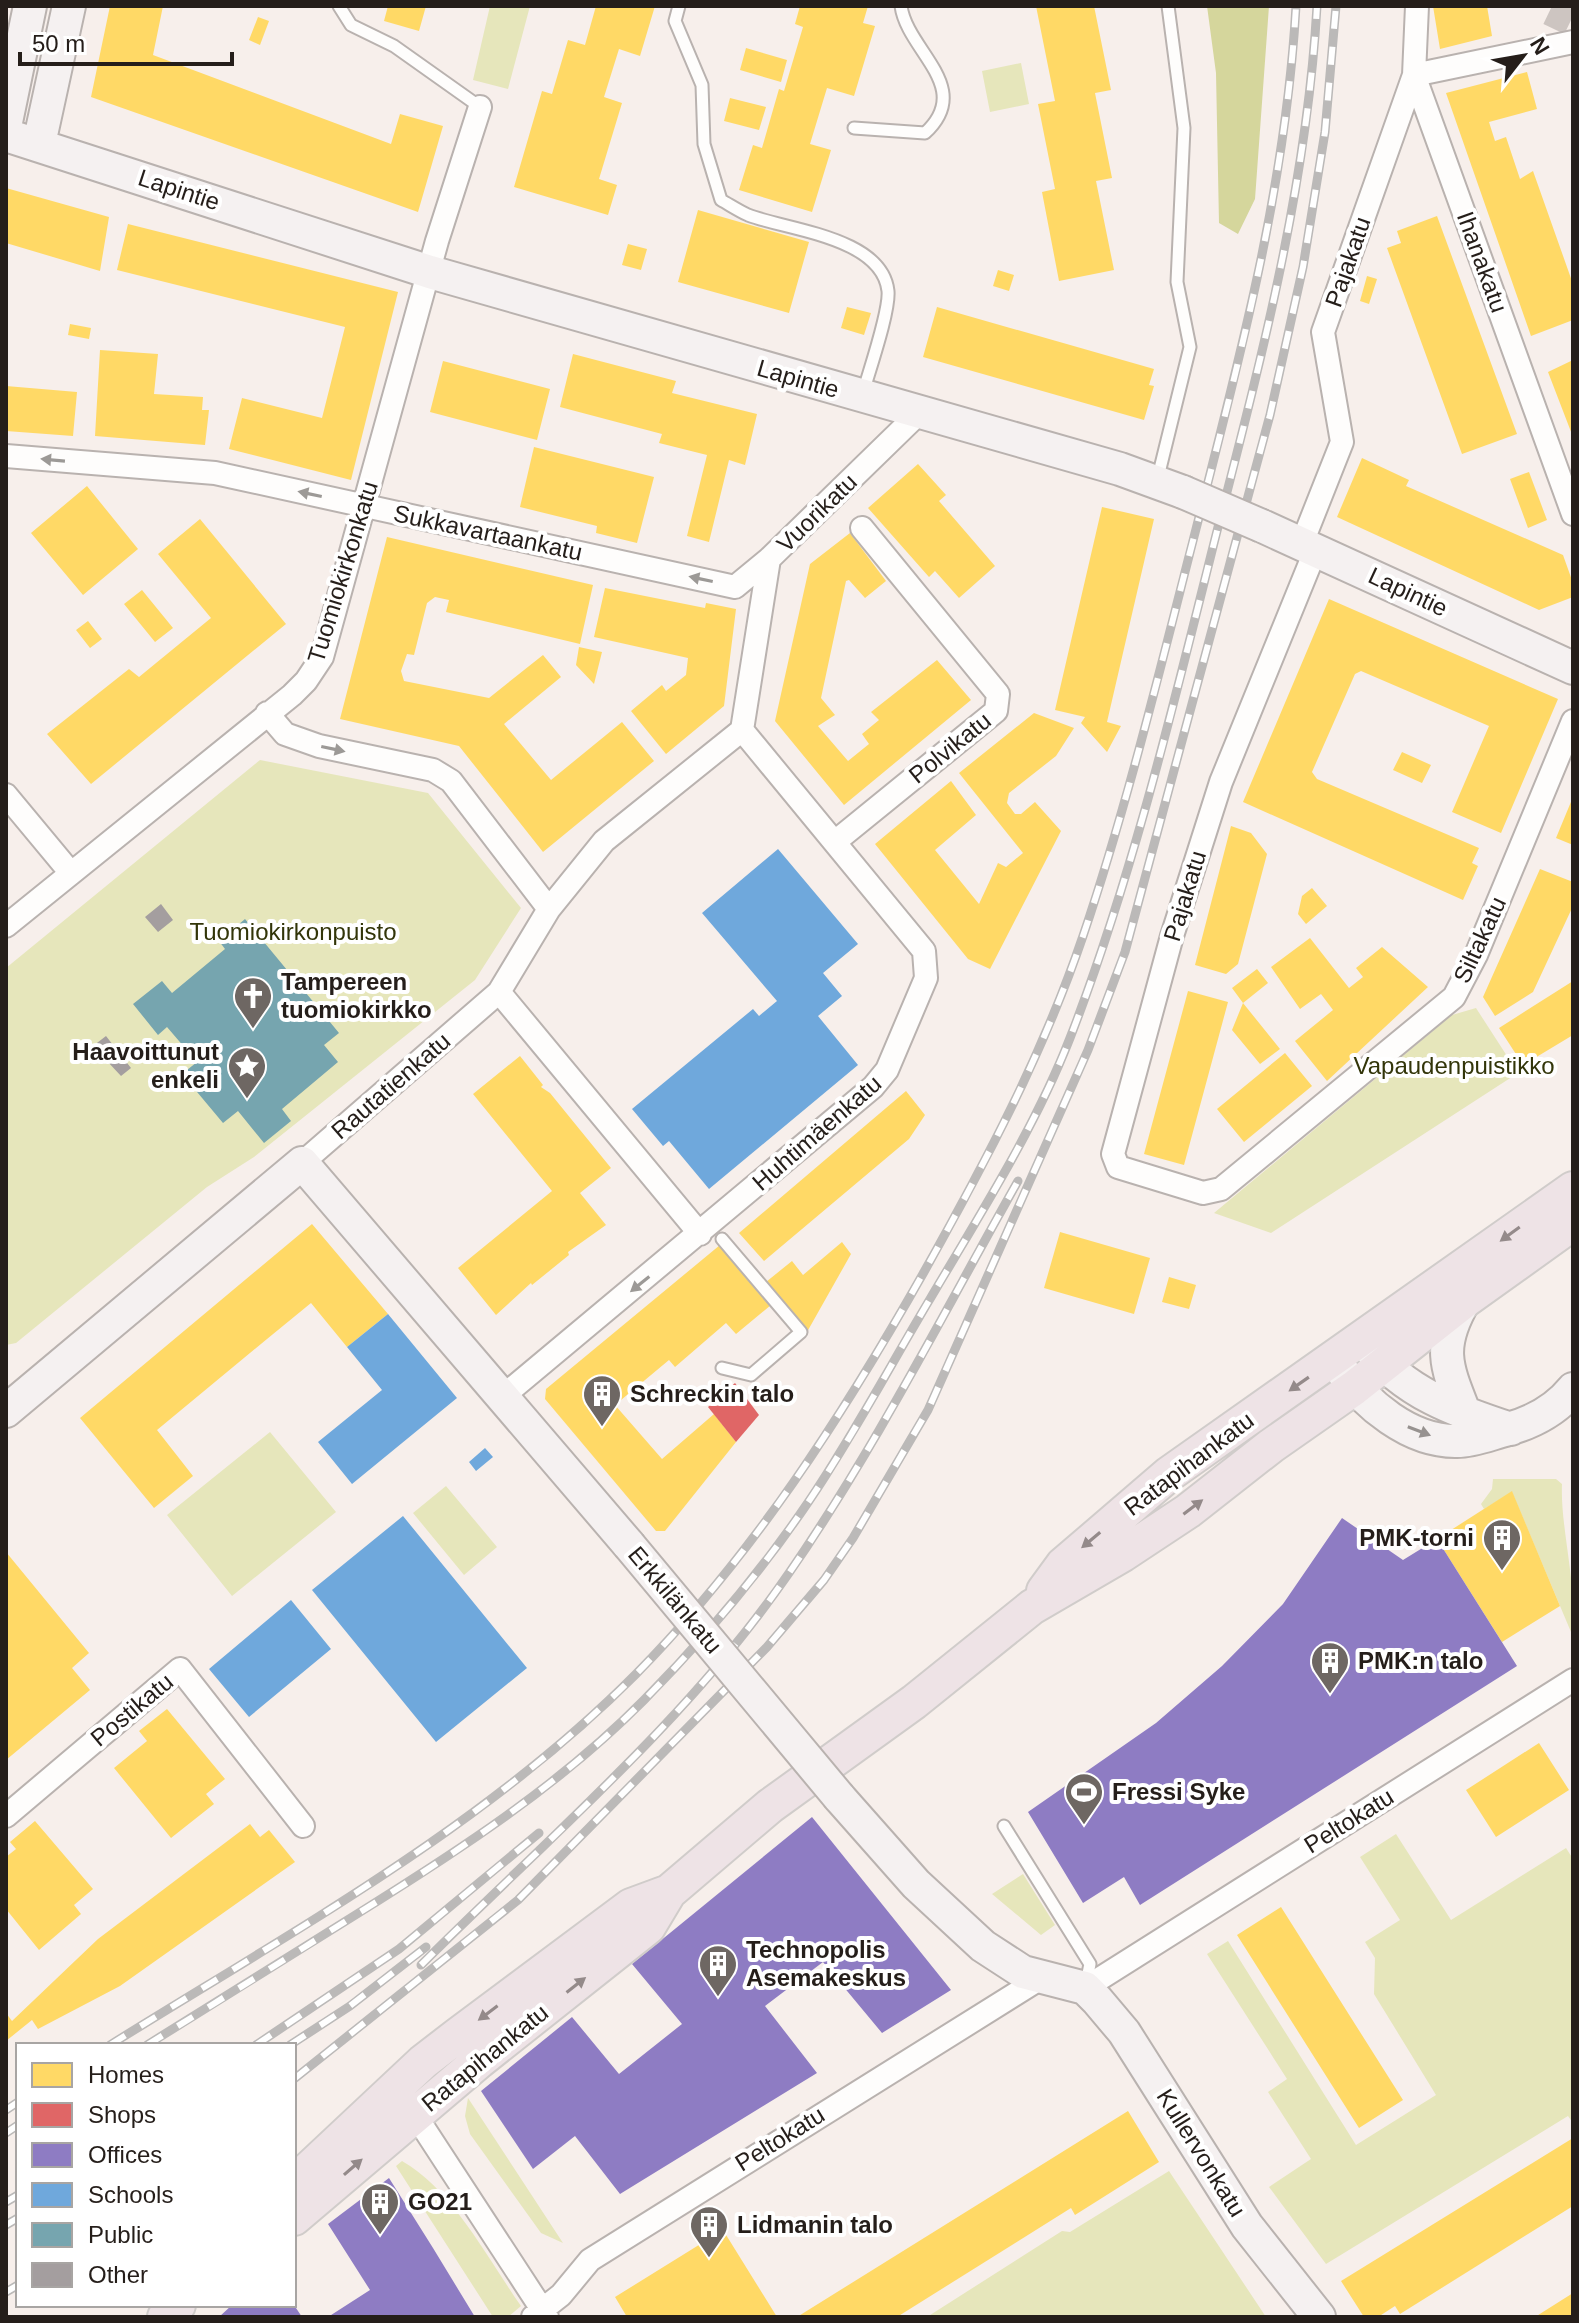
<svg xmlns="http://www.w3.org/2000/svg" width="1579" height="2323" font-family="Arial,sans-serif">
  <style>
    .green { fill: #e6e6bb }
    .forest { fill: #d5d69c }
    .homes { fill: #ffd966 }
    .shops { fill: #e06666 }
    .offices { fill: #8e7cc3 }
    .schools { fill: #6fa8dc }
    .public { fill: #76a5af }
    .building { fill: #a49e9f }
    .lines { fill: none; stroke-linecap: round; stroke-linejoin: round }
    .highway-tunnel { stroke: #cdc5c1; stroke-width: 40; stroke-dasharray: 40 20; stroke-linecap: butt }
    .lane-casing { stroke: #b9b2af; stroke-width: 15 }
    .street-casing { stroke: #b9b2af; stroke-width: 26 }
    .secondary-casing { stroke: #b9b2af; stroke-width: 36 }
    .primary-casing { stroke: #d0ccca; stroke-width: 38 }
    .lane { stroke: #fefdfc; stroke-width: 11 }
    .street { stroke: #fefdfc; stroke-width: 22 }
    .secondary { stroke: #f5f1f1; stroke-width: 32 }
    .primary { stroke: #eee3e6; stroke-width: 34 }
    .rail-casing { stroke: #bbb9b8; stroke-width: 9 }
    .rail { stroke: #fff; stroke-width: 6; stroke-dasharray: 18; stroke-linecap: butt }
    .secondary-bridge-casing { stroke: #b9b2af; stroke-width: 36; stroke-linecap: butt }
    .secondary-bridge { stroke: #f5f1f1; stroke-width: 32 }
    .oneway { fill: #9c9996 }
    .oneway2 { fill: #948a8a }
    .oneway3 { fill: #979290 }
    .labels { text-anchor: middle; stroke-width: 8; stroke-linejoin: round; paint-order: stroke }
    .street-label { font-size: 24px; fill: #251e1a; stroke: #fff }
    .park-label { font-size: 24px; fill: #323509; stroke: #fff }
    .poi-label { font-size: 24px; font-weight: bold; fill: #251e1a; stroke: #fff; text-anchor: start }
  </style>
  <rect width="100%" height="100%" fill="#f7efeb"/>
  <path class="green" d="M490 6H530L508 89 473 80Z
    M1021 63 1029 104 990 112 982 71Z
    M260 760 428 793 521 908 475 980 254 1157 207 1187 16 1343 6 1345V968Z
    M1476 1008 1518 1073 1271 1233 1214 1213 1452 1015Z
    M270 1432 336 1512 232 1596 167 1515Z
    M1493 1479H1556L1562 1484C1560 1529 1579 1591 1571 1632L1512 1492 1484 1509 1481 1504 1492 1489Z
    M446 1486 497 1547 464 1575 413 1513Z
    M1396 1834 1451 1920 1566 1848 1573 1859V2123L1568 2116 1326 2264 1269 2187 1311 2159 1268 2092 1287 2079 1207 1954 1228 1941 1356 2145 1436 2095 1374 1994 1375 1958 1365 1942 1400 1920 1360 1857Z
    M1023 1874 1055 1925 1041 1935 992 1894Z
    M468 2098 563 2243 541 2233 470 2134 465 2116Z
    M402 2161C452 2189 488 2259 521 2306L508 2317H493L396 2166Z
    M1169 2171 1266 2317H927L1062 2231 1070 2232Z"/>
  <path class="forest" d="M1207 6H1269L1255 199 1238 234 1219 223 1216 73Z"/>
  <path class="homes" d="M110 6H163L153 55 391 144 400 114 443 126 418 212 91 97Z
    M388 6H426L419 31 384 21Z
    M596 6H655L640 56 619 49 604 97 622 103 599 179 617 185 608 215 514 187 542 91 552 94 568 40 585 45Z
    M800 6H868L863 23 875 26 854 96 827 88 810 144 831 150 812 212 739 190 753 145 762 148 779 89 784 91 803 27 795 24Z
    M1036 6H1094L1111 90 1095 93 1112 178 1096 181 1114 270 1059 281 1042 192 1055 189 1038 104 1055 101Z
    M1433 6H1487L1492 36 1440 49Z
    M258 17 269 21 260 45 249 40Z
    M746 48 787 60 781 82 740 70Z
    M1527 72 1537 109 1489 122 1495 141 1506 137 1520 179 1533 171 1573 284V320L1531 336 1446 93Z
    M730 98 766 107 759 130 724 121Z
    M6 188 109 217 100 271 6 243Z
    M698 210 809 242 789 313 678 282Z
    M1437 216 1517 434 1462 454 1387 248 1401 243 1397 231Z
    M128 224 398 292 351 480 229 449 242 398 322 418 345 327 117 270Z
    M628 244 647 249 641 270 622 265Z
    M998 270 1014 275 1009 291 993 286Z
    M1367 276 1377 279 1369 304 1360 301Z
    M847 307 871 313 864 335 841 328Z
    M937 307 1154 369 1149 385 1154 386 1144 420 923 357Z
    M70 324 91 328 89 339 68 335Z
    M100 350 158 354 154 394 203 397 202 410H209L205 445 95 436Z
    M573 354 676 381 672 393 757 414 745 465 729 460 709 542 687 536 707 455 659 443 662 434 560 407Z
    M1573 360V437L1548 372Z
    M443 361 550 389 537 440 430 412Z
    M6 386 77 392 73 436 6 431Z
    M534 447 654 477 637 543 596 533 597 526 520 507Z
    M1362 458 1409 480 1406 486 1563 555 1573 583V597L1539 610 1337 517Z
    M918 464 946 495 939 501 995 566 959 598 935 571 929 577 868 508Z
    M1529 472 1547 520 1528 528 1510 479Z
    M87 486 138 549 83 595 31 533Z
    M1102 507 1154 519 1107 722 1121 726 1107 752 1081 723 1085 717 1055 710Z
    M200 519 286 624 91 784 47 734 129 669 139 677 211 618 158 554Z
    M850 533 886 581 865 598 849 580 846 581 821 698 835 715 818 726 848 761 869 744 862 734 879 720 871 712 937 660 971 700 844 805 775 721 810 564Z
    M387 537 593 585 580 644 446 612 449 600 435 597 427 603 414 655 407 654 401 671 404 681 489 698 543 655 561 677 504 724 551 780 622 722 654 761 543 852 459 746 340 719Z
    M605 588 705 608 706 603 736 609 724 706 666 754 631 711 662 685 666 691 686 675 688 658 594 637Z
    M142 590 173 628 155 642 124 604Z
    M1329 599 1558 699 1501 833 1452 812 1489 726 1361 671 1355 674 1312 772 1317 779 1479 848 1472 863 1478 866 1463 900 1243 802Z
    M88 621 102 639 90 648 76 630Z
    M579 647 602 652 594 684 576 665Z
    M1034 713 1074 728 1056 756 1009 793 1007 803 1015 814H1021L1035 802 1061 831 990 969 968 959 875 844 951 781 976 815 935 850 979 904 998 863 1006 867 1023 853 959 773Z
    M1402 752 1431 765 1422 783 1393 770Z
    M1573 797V845L1556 838Z
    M1231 826 1251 833 1267 854 1238 964 1226 974 1195 965Z
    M1540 869 1573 882V906L1533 992 1495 1016 1483 997Z
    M1312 888 1327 906 1306 924 1298 914 1302 896Z
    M1310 938 1349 988 1363 977 1356 968 1382 947 1428 987 1327 1081 1295 1041 1333 1010 1321 994 1300 1009 1271 967Z
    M1257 969 1268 983 1243 1003 1232 988Z
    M1573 981V1035L1523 1065 1499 1028Z
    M1188 991 1228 1002 1184 1165 1144 1154Z
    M1243 1003 1280 1049 1260 1064 1232 1030Z
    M1285 1053 1312 1086 1244 1142 1217 1109Z
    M520 1056 543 1085 541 1087 550 1093 611 1168 580 1193 606 1225 568 1252 569 1255 532 1285 531 1283 496 1315 458 1268 552 1191 473 1094Z
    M906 1091 925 1115 909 1139 764 1261 739 1233Z
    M312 1224 388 1314 347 1347 311 1303 267 1339 157 1430 193 1476 154 1508 80 1418Z
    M1060 1232 1150 1258 1134 1314 1044 1288Z
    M842 1242 851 1254 807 1332 766 1282 792 1261 803 1275Z
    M720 1245 771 1305 736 1334 726 1323 675 1367 669 1360 615 1405 662 1459 714 1414 736 1442 665 1531H656L545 1399 546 1389Z
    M1169 1277 1196 1285 1189 1309 1162 1302Z
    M1512 1491 1560 1606 1502 1642 1437 1539Z
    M6 1552 89 1653 72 1668 90 1690 6 1760Z
    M167 1709 225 1779 206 1794 214 1804 171 1838 114 1768 147 1741 139 1731Z
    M1539 1743 1569 1790 1496 1837 1466 1790Z
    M35 1821 93 1889 74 1905 81 1914 39 1950 6 1909V1857L16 1849 10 1842Z
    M250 1824 260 1837 269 1830 295 1862 120 1986 38 2029 32 2020 6 2041V2013L12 2021 98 1939Z
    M1281 1907 1403 2100 1359 2128 1237 1935Z
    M1128 2111 1159 2162 1075 2215 1071 2208 897 2317H797Z
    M1573 2138V2206L1400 2314 1395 2306 1378 2317H1364L1341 2281Z
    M723 2230 777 2317H627L615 2297Z
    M1573 2293V2317H1535Z"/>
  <path class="shops" d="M735 1383 759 1415 736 1442 708 1407Z"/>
  <path class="offices" d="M1342 1518 1403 1560 1437 1539 1517 1666 1140 1905 1124 1877 1083 1903 1028 1812 1156 1723 1222 1666 1283 1604Z
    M812 1817 951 1990 882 2033 823 1962 765 2006 817 2073 620 2194 575 2136 533 2169 481 2091 572 2017 619 2074 682 2024 632 1964Z
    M389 2178 433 2248 475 2317H328L370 2290 328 2224Z
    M232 2305H294L302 2317H219Z"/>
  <path class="schools" d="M778 849 858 944 823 973 842 996 818 1016 858 1065 709 1189 669 1141 663 1146 632 1109 753 1009 759 1016 777 1001 702 913Z
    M388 1314 457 1398 352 1484 318 1442 382 1390 347 1347Z
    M485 1448 493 1457 476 1471 469 1462Z
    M403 1516 527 1668 436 1742 312 1590Z
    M291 1600 331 1649 249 1717 209 1669Z"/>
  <path class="public" d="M245 919 339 1033 324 1045 338 1062 282 1109 291 1121 264 1143 238 1111 223 1123 182 1074 197 1062 167 1027 158 1035 133 1004 162 981 172 993 225 949 219 941Z"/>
  <path class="building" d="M161 904 173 920 158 932 145 917Z
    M106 1036 131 1068 121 1076 93 1046Z"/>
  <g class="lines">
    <path class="highway-tunnel" d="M1552 6 1573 16"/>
    <defs>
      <path id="lane" d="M339 6 351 25 394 46 480 107
        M679 6 675 21 702 85 704 144 721 200C730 205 739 211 748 215 787 230 882 237 888 291 890 311 869 371 863 393
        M854 128 925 133C975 87 907 51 901 6
        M1157 481 1190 347 1177 282 1184 128 1168 6
        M722 1239 801 1332 751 1375 722 1368
        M1004 1826 1090 1964 1086 1983"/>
      <path id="street" d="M1417 6 1414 75 1573 514
        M6 456 215 473 735 587 769 559
        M1302 543 1342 442 1323 332 1414 75 1573 42
        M1316 549 1221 782 1172 936 1113 1154 1118 1167 1203 1193 1221 1189 1454 997 1476 955 1573 721
        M267 713 285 734 319 746 433 770 451 781 549 909
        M742 730 769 559 920 412
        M6 795 70 872
        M836 841 996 711 998 694 862 528
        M6 926 292 695 306 681 322 657 437 241 480 107
        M499 992 700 1234
        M302 1163 499 992 549 909 604 841 742 730
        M502 1397 873 1087 887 1070 926 978 924 951 742 730
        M6 1816 180 1669 303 1826
        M1085 1988 1573 1680
        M408 2104 547 2317
        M533 2317 561 2295 590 2260 1041 1978"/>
      <path id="secondary" d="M6 122 30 6
        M6 135 430 272 1120 469 1183 492
        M39 144 69 6
        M1262 526 1573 668
        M1464 1301C1437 1348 1446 1366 1465 1414
        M1368 1346C1404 1393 1456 1411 1511 1429
        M1340 1368C1365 1404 1410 1442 1457 1441 1473 1441 1490 1434 1505 1430 1531 1423 1556 1410 1573 1389
        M6 1411 302 1163 629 1545
        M839 1797 916 1884 983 1946 1023 1972 1085 1988 1097 2000 1124 2032 1247 2226 1319 2317"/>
      <path id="primary" d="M1044 1591 1063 1565 1169 1474 1573 1189
        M294 2183 423 2062 458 2035 631 1906 669 1892 770 1806 914 1702 1032 1607 1123 1554 1188 1511 1271 1446 1354 1388 1464 1301 1573 1223
        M294 2218 479 2061 648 1927 669 1892
        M165 2317 178 2305"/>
    </defs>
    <use href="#lane" class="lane-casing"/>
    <use href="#street" class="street-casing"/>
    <use href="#secondary" class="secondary-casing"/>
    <use href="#primary" class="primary-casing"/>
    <use href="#lane" class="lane"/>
    <use href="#street" class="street"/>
    <use href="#secondary" class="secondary"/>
    <use href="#primary" class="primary"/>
    <defs>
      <path id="rail" d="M421 1965C547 1839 688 1720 789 1573 875 1449 944 1312 1018 1181
        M110 2045C291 1932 484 1827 636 1674 753 1555 842 1417 924 1272 985 1163 1043 1054 1083 936 1128 803 1161 665 1196 529 1240 357 1286 185 1296 6
        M147 2045C217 2002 287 1958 357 1914 458 1851 559 1786 644 1700 704 1639 761 1572 809 1501 853 1436 890 1366 930 1299 980 1214 1034 1130 1070 1038 1134 873 1175 698 1218 527 1262 356 1307 184 1317 6
        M256 2045 399 1949 539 1833
        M290 2045 350 2006 426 1947
        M294 2079 518 1900 767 1647 824 1580 853 1538 928 1410 1088 1050 1125 952 1270 415 1303 267 1325 132 1336 6
        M6 2110 18 2102
        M6 2133 18 2125
        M6 2202 18 2195
        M6 2225 18 2218
        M6 2292 18 2285"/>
    </defs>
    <use href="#rail" class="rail-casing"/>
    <use href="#rail" class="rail"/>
    <defs>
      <path id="secondary-bridge" d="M1183 492 1262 526
        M629 1545 839 1797"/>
    </defs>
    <use href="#secondary-bridge" class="secondary-bridge-casing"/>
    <use href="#secondary-bridge" class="secondary-bridge"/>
  </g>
  <defs><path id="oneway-solid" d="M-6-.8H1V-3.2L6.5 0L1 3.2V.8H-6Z" transform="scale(2)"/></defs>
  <g class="oneway">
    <use href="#oneway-solid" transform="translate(53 460) rotate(-175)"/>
    <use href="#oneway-solid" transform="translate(310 494) rotate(-168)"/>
    <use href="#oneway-solid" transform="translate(701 579) rotate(-168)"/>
    <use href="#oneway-solid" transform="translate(333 749) rotate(12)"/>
    <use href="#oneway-solid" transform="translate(640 1284) rotate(141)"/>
  </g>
  <g class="oneway2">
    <use href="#oneway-solid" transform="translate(1510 1234) rotate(144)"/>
    <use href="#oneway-solid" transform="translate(1299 1384) rotate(145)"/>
    <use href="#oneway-solid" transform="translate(1193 1507) rotate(-37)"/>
    <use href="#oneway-solid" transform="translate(1091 1540) rotate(140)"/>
    <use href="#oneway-solid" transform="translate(576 1985) rotate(-38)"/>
    <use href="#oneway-solid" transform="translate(488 2013) rotate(143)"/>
    <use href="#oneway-solid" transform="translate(353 2167) rotate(-41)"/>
  </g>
  <use class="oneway3" href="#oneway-solid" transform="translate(1419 1431) rotate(21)"/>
  <defs>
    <symbol id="church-pin" viewBox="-11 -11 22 30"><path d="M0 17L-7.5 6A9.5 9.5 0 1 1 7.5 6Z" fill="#6e6763" stroke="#fff"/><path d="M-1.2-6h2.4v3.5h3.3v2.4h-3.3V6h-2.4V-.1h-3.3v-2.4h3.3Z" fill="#fff"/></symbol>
    <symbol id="sight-pin" viewBox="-11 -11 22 30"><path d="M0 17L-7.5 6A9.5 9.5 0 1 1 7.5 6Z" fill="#6e6763" stroke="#fff"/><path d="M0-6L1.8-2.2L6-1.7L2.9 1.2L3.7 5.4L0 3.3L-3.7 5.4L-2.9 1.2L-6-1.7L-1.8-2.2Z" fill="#fff"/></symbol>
    <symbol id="building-pin" viewBox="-11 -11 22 30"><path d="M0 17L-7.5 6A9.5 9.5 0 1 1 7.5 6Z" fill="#6e6763" stroke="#fff"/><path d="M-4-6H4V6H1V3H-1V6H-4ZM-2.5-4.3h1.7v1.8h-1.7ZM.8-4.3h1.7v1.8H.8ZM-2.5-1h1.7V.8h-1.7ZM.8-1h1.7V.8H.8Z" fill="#fff"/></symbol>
    <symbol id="stadium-pin" viewBox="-11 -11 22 30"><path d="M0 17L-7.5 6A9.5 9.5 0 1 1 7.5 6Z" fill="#6e6763" stroke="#fff"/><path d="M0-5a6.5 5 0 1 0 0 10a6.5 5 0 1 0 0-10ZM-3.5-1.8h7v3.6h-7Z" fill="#fff"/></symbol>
  </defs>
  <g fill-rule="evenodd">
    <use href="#church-pin" x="231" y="974" width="44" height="60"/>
    <use href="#sight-pin" x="225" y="1044" width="44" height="60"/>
    <use href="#building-pin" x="580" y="1372" width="44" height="60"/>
    <use href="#building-pin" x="1480" y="1516" width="44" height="60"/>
    <use href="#building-pin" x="1308" y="1639" width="44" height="60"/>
    <use href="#stadium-pin" x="1062" y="1770" width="44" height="60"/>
    <use href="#building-pin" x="696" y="1942" width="44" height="60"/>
    <use href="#building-pin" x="358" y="2180" width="44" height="60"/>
    <use href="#building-pin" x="687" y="2203" width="44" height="60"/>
  </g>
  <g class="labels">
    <g class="street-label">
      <text transform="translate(179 190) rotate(18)" y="8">Lapintie</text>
      <text transform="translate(1348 262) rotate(-71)" y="8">Pajakatu</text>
      <text transform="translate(1482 262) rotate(70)" y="8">Ihanakatu</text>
      <text transform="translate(798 379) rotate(16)" y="8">Lapintie</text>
      <text transform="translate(817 513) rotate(-44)" y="8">Vuorikatu</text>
      <text transform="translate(488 533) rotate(12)" y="8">Sukkavartaankatu</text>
      <text transform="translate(343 572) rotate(-73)" y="8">Tuomiokirkonkatu</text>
      <text transform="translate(1408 592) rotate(25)" y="8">Lapintie</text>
      <text transform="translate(950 748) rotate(-39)" y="8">Polvikatu</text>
      <text transform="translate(1185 896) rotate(-73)" y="8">Pajakatu</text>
      <text transform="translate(1480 940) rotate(-65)" y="8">Siltakatu</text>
      <text transform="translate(391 1086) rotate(-41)" y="8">Rautatienkatu</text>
      <text transform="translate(817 1133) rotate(-41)" y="8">Huhtimäenkatu</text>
      <text transform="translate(1189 1464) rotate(-37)" y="8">Ratapihankatu</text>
      <text transform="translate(675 1600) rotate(50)" y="8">Erkkilänkatu</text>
      <text transform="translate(132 1710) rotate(-40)" y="8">Postikatu</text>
      <text transform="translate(1349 1821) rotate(-32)" y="8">Peltokatu</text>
      <text transform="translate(485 2058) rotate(-39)" y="8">Ratapihankatu</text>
      <text transform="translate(780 2139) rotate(-32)" y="8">Peltokatu</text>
      <text transform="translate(1201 2153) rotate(58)" y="8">Kullervonkatu</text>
    </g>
    <g class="park-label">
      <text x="293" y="940">Tuomiokirkonpuisto</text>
      <text x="1454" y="1074">Vapaudenpuistikko</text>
    </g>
    <g class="poi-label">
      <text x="281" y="990">Tampereen<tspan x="281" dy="28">tuomiokirkko</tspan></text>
      <text x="219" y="1060" text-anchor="end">Haavoittunut<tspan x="219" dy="28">enkeli</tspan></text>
      <text x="630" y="1402">Schreckin talo</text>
      <text x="1474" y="1546" text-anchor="end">PMK-torni</text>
      <text x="1358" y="1669">PMK:n talo</text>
      <text x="1112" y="1800">Fressi Syke</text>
      <text x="746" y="1958">Technopolis<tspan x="746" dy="28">Asemakeskus</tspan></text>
      <text x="408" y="2210">GO21</text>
      <text x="737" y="2233">Lidmanin talo</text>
    </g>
  </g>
  <rect width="1579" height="2323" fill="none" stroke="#251e1a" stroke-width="16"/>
  <rect x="16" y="2043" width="280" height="264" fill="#ffffff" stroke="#a8a5a3" stroke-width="2"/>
  <rect x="32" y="2063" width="40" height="24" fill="#ffd966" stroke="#a8a5a3" stroke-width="2"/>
  <text x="88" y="2083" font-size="24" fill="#251e1a">Homes</text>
  <rect x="32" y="2103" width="40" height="24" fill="#e06666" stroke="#a8a5a3" stroke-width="2"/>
  <text x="88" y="2123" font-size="24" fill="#251e1a">Shops</text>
  <rect x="32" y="2143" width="40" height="24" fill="#8e7cc3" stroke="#a8a5a3" stroke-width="2"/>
  <text x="88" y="2163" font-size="24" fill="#251e1a">Offices</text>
  <rect x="32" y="2183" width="40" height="24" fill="#6fa8dc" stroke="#a8a5a3" stroke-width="2"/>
  <text x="88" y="2203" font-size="24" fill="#251e1a">Schools</text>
  <rect x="32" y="2223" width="40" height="24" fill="#76a5af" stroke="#a8a5a3" stroke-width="2"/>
  <text x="88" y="2243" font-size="24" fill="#251e1a">Public</text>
  <rect x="32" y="2263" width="40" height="24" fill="#a49e9f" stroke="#a8a5a3" stroke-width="2"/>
  <text x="88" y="2283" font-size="24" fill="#251e1a">Other</text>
  <g transform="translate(1523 56) rotate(59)" stroke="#ffffff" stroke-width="6" paint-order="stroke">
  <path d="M0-6L14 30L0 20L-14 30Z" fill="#251e1a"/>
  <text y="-12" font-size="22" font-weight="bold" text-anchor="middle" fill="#251e1a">N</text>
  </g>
  <path d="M20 52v12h212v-12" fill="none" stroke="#251e1a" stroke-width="4"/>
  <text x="32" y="52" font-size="24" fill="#251e1a" stroke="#ffffff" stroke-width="6" paint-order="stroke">50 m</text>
</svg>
